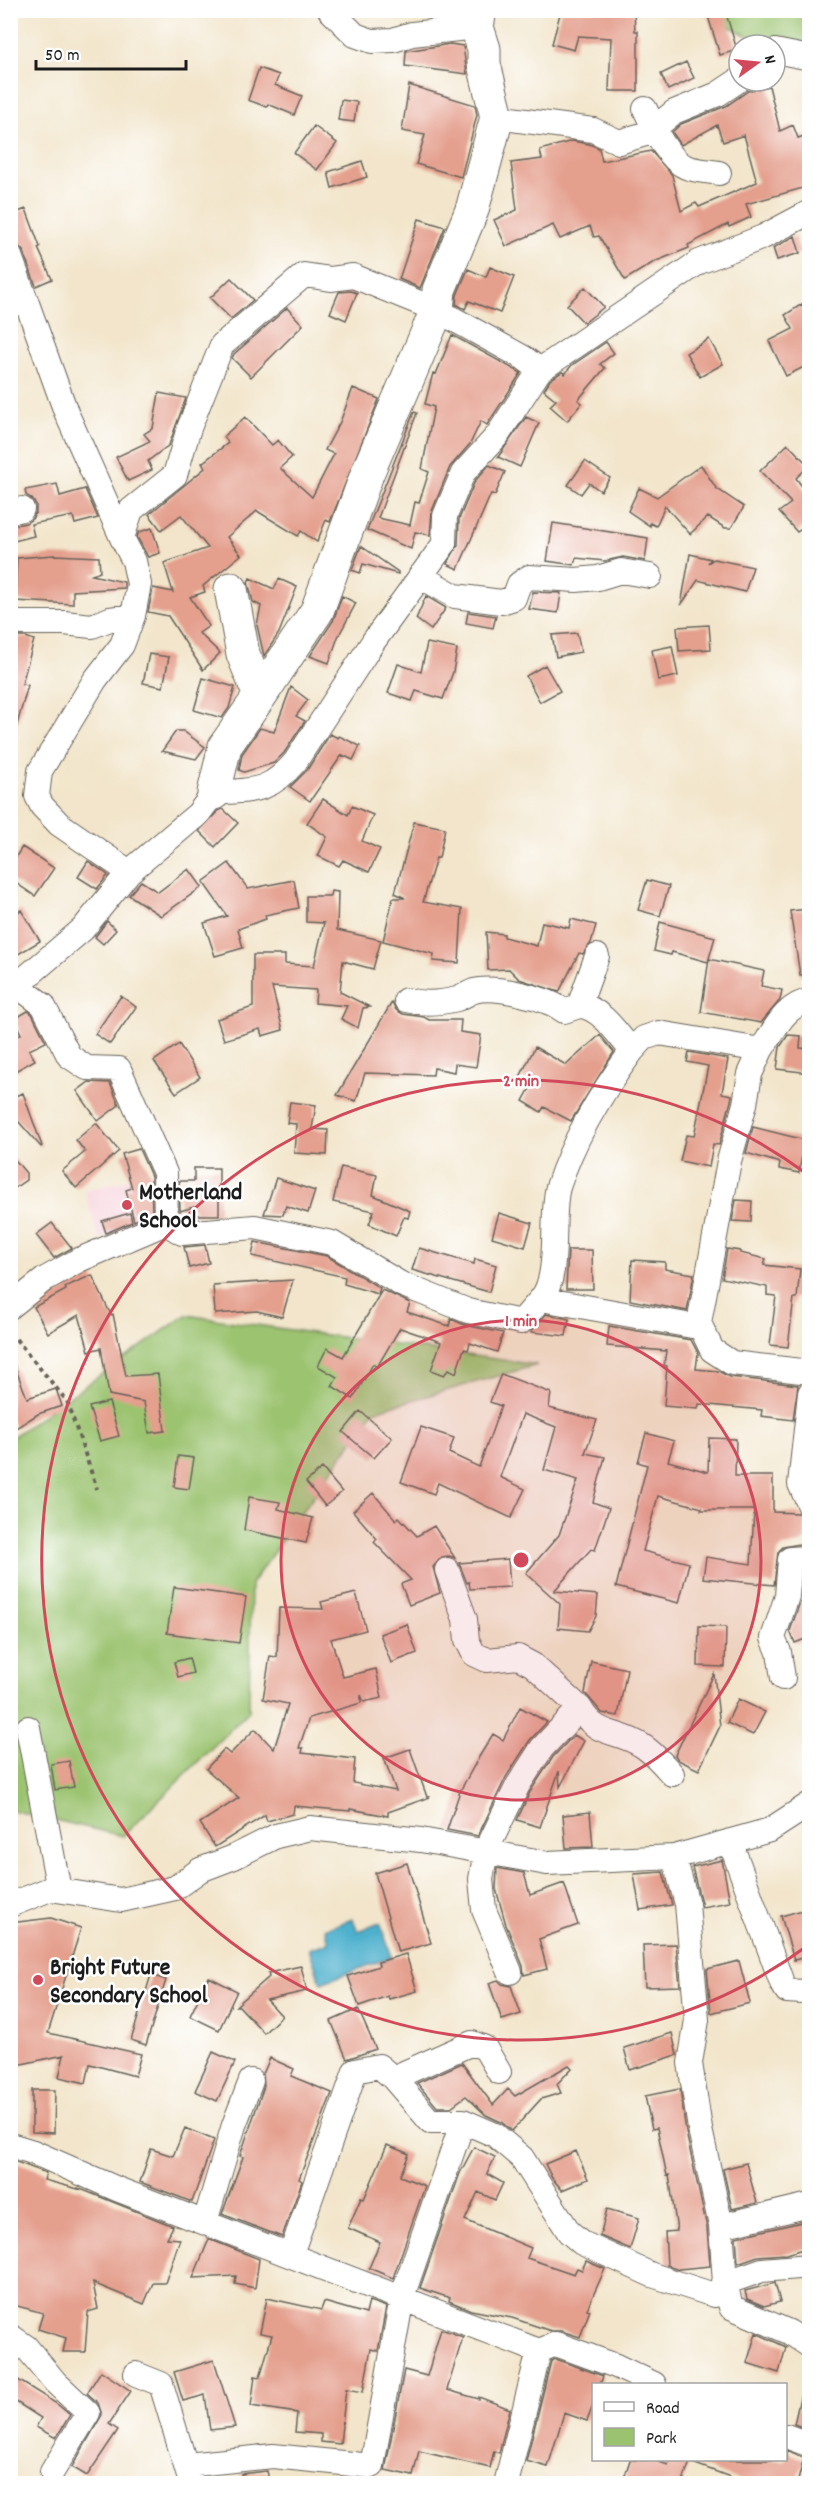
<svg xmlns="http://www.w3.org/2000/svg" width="820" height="2494" font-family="Dekko,sans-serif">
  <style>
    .built { fill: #f6cfd9 }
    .green { fill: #9bc36f; stroke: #5c7046; stroke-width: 1.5 }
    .water { fill: #4eb0cd; stroke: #356674; stroke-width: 1.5 }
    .building { fill: #e49f8d }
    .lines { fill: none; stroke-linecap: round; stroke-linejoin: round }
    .street-casing { stroke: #676259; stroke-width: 26 }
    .secondary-casing { stroke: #676259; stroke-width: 35 }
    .path { stroke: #676259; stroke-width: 4; stroke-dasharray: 4.5 4.5; stroke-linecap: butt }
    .street { stroke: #fff; stroke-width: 24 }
    .secondary { stroke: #fff; stroke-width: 33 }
    .ring { fill: none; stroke: #d1495b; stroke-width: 3 }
    .poi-dot { fill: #d1495b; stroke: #fff; stroke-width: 2 }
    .labels { text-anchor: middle; stroke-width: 5; stroke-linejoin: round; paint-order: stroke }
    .poi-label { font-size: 24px; font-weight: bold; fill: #1c1c1c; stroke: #fff; text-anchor: start }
    .centre { fill: #d1495b; stroke: #fff; stroke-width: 3 }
    .ring-label { font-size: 18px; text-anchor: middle; font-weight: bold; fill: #d1495b; stroke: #fff; stroke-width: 5; stroke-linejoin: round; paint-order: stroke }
  </style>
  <rect width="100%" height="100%" fill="#fff"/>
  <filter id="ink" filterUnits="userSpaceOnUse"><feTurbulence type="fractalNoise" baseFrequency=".0167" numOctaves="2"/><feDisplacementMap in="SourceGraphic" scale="12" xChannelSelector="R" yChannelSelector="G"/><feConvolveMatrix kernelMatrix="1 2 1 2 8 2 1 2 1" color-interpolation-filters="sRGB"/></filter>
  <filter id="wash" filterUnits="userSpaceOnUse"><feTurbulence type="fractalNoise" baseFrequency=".008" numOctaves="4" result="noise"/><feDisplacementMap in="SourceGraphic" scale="24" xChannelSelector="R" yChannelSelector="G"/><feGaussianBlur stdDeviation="1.35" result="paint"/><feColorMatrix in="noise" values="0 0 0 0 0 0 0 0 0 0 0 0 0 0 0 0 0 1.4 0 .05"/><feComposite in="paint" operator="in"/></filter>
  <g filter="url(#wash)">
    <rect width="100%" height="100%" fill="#f2e5cb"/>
    <path class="built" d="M156 1172 168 1218 99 1239 85 1191Z"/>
    <path class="green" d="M700 11H809V55L765 45Z
      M186 1315 537 1365 374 1411 251 1584 249 1711 123 1836 11 1810V1438Z"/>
    <path class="water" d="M353 1919 358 1931 380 1923 392 1957 321 1983 309 1949 329 1942 325 1929Z"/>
    <g id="blocks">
      <path class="building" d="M561 10H634L635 31H638V91H609L611 38 578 36 574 50 552 44Z
        M706 10H725L737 50 720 55Z
        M450 44 463 46 467 74 405 66 406 51Z
        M686 62 694 78 668 90 661 74Z
        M259 68 279 75 275 85 302 96 294 115 268 104 267 107 248 100Z
        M409 85 475 105 477 115 461 177 416 164 425 135 402 131Z
        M769 86 780 131 793 125 798 138 810 134V186L746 204 751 217 729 227 728 224 688 245 689 248 654 262 625 280 599 236 594 237 590 226 560 239 553 225 506 246 494 220 517 210 511 163 542 159 540 150 572 141 589 144 599 148 602 161 651 151 672 175 681 211 696 203 699 207 757 182 744 135 723 142 717 125 681 145 672 132 681 124 726 106 748 91Z
        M341 100 357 102 354 122 338 120Z
        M314 126 337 143 317 170 294 153Z
        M362 161 367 177 332 188 328 172Z
        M26 209 40 247 38 248 52 279 36 286 23 251 15 243 10 232V215Z
        M419 219 445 227 420 288 399 279Z
        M795 236 800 253 777 260 773 248Z
        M490 267 514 277 500 313 469 301 465 309 456 304 457 295 468 269 486 277Z
        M231 278 253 300 231 319 210 298Z
        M585 287 604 307 584 323 567 305Z
        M351 291 357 293 346 320 330 313 339 292Z
        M802 304 810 317V364L786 376 769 341 793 329 785 315Z
        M287 308 303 325 251 377 232 358 234 354Z
        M452 335 521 373 487 425 481 421 470 444 450 467 432 511 430 535 415 532 411 549 367 530 414 412 417 413 378 518 410 525 415 502 419 503 429 472 422 469 434 407 425 404 433 373 436 374Z
        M709 339 723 364 700 377 686 353Z
        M606 342 614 353 600 364 605 368 578 400 582 403 567 421 550 406 556 400 544 390 550 380 562 372 565 374 571 366Z
        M353 388 379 399 330 522 326 520 317 542 301 531 298 536 257 511 227 537 241 555 203 586 205 592 190 597 209 626 199 633 220 653 203 670 168 616 148 612 153 588 173 592 164 563 208 548 181 515 161 530 149 514 205 468 202 463 228 443 224 436 245 417 272 445 278 440 292 457 280 468 312 497 334 454 325 450 340 422Z
        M159 393 186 398 169 445 148 461 152 470 128 481 116 457 150 441 144 434 153 428Z
        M526 417 539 423 520 467 498 457Z
        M788 444 809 466 796 478 806 492 810 490V523L797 532 779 512 791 503 760 471Z
        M585 461 610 478 601 491 589 483 581 494 568 485Z
        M489 465 505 472 495 495 491 494 458 569 447 564 458 545 459 519 475 481Z
        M701 465 716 488 744 507 731 528H725L708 517 690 534 665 506 656 526 650 523V526L628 511 639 488 657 497Z
        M57 484 60 496 85 489 98 518 75 524 73 516 31 524 34 536 10 542V526L26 523 32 519 36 512V505L32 499 26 495 25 490Z
        M553 523 648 538 645 561 623 557 605 561 576 558 574 565 547 561Z
        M152 528 160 553 148 557 137 537 139 532Z
        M361 546 398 572V574L363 564 360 573 352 570Z
        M690 554 711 559 708 563 714 559 753 567 745 592 698 580 681 605Z
        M54 555 99 557 100 572 92 575 124 582V588L73 591V604L15 601 17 558Z
        M250 578 274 589 279 579 297 587 279 633 264 656 257 625 261 606 253 602 248 582Z
        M533 592 561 593 558 613 529 609Z
        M342 596 356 603 338 637 329 663 310 656 333 621Z
        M426 596 446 608 431 630 416 619Z
        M468 612 496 616 493 628 466 623Z
        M709 625 711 649 679 651 677 627Z
        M577 633 581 652 556 657 552 635Z
        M10 637H26L34 640 22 684 28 685 15 732 10 731Z
        M427 643 457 649 453 672 443 699 416 691 412 701 388 693 398 664 421 672Z
        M672 646 678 676 658 680 652 650Z
        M149 654 169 657 163 687 143 683Z
        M545 665 560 691 540 702 526 676Z
        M203 678 235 687 229 708 222 718 194 710Z
        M291 687 308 700 296 716 305 721 284 753 274 763 244 772 239 770 242 754 260 728 274 732Z
        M176 731H183L205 747 196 759 162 751Z
        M330 734 338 738 339 736 360 746 353 760 342 755 310 801 290 787 307 770Z
        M323 799 348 815 352 806 373 815 362 841 380 849 369 872 343 860 339 866 318 856 327 837 307 823Z
        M223 809 238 823 215 847 199 831 218 811Z
        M414 822 445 828 439 858H436L423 902 462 909 459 963 433 961 434 954 383 941 393 898H405L395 893Z
        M22 847 54 868 35 896 10 879V866Z
        M88 861 108 875 97 889 78 877Z
        M229 863 248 889 294 880 299 908 265 915 266 919 238 929 243 948 215 956 204 923 227 916 203 882Z
        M189 869 202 887 161 916 129 895 141 881 158 892Z
        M647 880 669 886 660 916 638 910Z
        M331 891 338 892 337 930 381 940 373 969 343 961 340 992 370 1007 363 1008 358 1028 341 1019 347 1006 315 1003 316 990 272 987 283 1030 262 1036 260 1029 224 1040 217 1019 253 1007V955H285V964L314 966 324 923 306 922V896H330Z
        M808 909 810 974 800 975 790 911Z
        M21 910 40 941 10 959V917Z
        M571 919 596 925 591 943 583 954 579 953 559 992 519 979 509 969 488 970 486 932 504 934V937L537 946 542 922 569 928Z
        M107 921 116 930 103 944 95 937Z
        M660 922 715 937 708 962 672 952 671 955 654 951Z
        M709 959 764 971 761 986 782 990 780 1000 761 1023 701 1012Z
        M121 996 136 1007 110 1044 95 1034Z
        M392 1002 396 1010 403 1014 424 1017 429 1020H461L460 1032 481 1035 476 1067 455 1064 454 1072 434 1068 433 1075 365 1073 356 1101 337 1095Z
        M28 1011 32 1014 46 1042 29 1050 35 1060 10 1074V1040L21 1034 14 1019Z
        M600 1035 614 1052 571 1121 544 1107 541 1112 523 1101 533 1083 520 1077 535 1047 566 1065Z
        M788 1035 801 1036 800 1048 810 1049V1073L777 1069 780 1047Z
        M179 1044 200 1077 176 1093 154 1061Z
        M689 1052 728 1059 722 1093 732 1095 731 1101 719 1145 713 1144 709 1167 680 1161 686 1135 694 1136 708 1066 687 1062Z
        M89 1082 110 1083 119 1105 98 1121 77 1091Z
        M23 1093 42 1146 41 1147 10 1112V1098Z
        M290 1102 316 1105 312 1129 328 1130 327 1155 294 1153 296 1124 287 1123Z
        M96 1123 119 1151 76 1188 62 1171 85 1152 76 1140Z
        M753 1127 805 1140 799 1173 779 1169 780 1163 746 1153Z
        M139 1149 151 1176 152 1214 134 1221 126 1190 132 1188 122 1154Z
        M10 1154 26 1173V1180L10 1191Z
        M341 1167 377 1175 373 1195 410 1211 408 1218 404 1217 396 1236 369 1224 374 1211 333 1202Z
        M194 1168H219V1215H195L194 1207 180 1211 179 1181H194Z
        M276 1178 315 1191 308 1213 286 1206 283 1215 264 1214Z
        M736 1200 752 1201 751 1222 732 1221Z
        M130 1213 132 1222 106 1233 102 1221Z
        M499 1213 532 1223 525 1247 492 1237Z
        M52 1223 72 1248 54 1258 36 1235Z
        M255 1242 327 1256 380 1288 378 1294 344 1284 345 1277 252 1256Z
        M205 1245 209 1263 189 1268 184 1247Z
        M419 1248 474 1264 475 1259 496 1265 489 1292 412 1270Z
        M727 1249 740 1251V1253L766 1259 764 1265 800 1269 797 1298H794L788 1347 770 1345 776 1296 767 1295V1287L722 1278Z
        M568 1250H592L593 1289H566Z
        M632 1260 665 1262V1269L694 1274 687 1311 630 1300Z
        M92 1275 111 1315 113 1314 126 1376 158 1374 165 1431 149 1433 144 1402 109 1395 101 1348 89 1351 79 1315 48 1333 34 1307 66 1290 65 1287Z
        M293 1280 282 1317 257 1311 215 1314 213 1285Z
        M382 1290 410 1303 407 1312 449 1326 451 1319 465 1325 503 1333 497 1352 470 1343 468 1350 464 1349 456 1373 449 1369 444 1375 431 1370 441 1342 400 1328 377 1367 373 1364 353 1399 332 1386 337 1377 318 1366 327 1348 343 1357Z
        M546 1314 569 1319 566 1336 531 1332Z
        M609 1326 691 1340 698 1353 696 1369 718 1371 730 1377 798 1385 793 1420 761 1416 762 1410 699 1404 698 1409 664 1406 667 1366 664 1365 666 1351 607 1346Z
        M12 1359 27 1398 56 1389 62 1406 38 1414 16 1428 10 1419Z
        M501 1374 551 1393 549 1408 597 1420 585 1453 605 1457 593 1502 609 1508 595 1550 591 1549 554 1591 598 1595 596 1616 588 1631 558 1628 560 1604 526 1573 559 1535 578 1480 544 1470 556 1427 523 1414 500 1477 525 1489 511 1518 438 1483 434 1494 401 1482 421 1427 454 1438 449 1453 479 1467 501 1406 490 1402Z
        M109 1402 119 1436 100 1441 89 1407Z
        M360 1411 392 1438 374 1458 343 1432Z
        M646 1433 674 1441 668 1461 708 1472 709 1438 736 1439 735 1476H773V1512L798 1513 806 1519 805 1541 800 1544 783 1547 778 1552 774 1585 703 1578 706 1557 751 1564 754 1510H701L702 1508 658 1496 643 1551 689 1563 679 1603 616 1587 647 1465 638 1462Z
        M178 1456 194 1458 189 1489 174 1487Z
        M322 1468 342 1492 325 1506 306 1482Z
        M373 1493 396 1520 399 1517 417 1536 434 1526 455 1558 449 1556 442 1557 433 1567 440 1593 409 1605 401 1584 411 1580 374 1542 377 1539 353 1511Z
        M249 1497 280 1502 278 1509 313 1518 306 1543 244 1530Z
        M508 1559 510 1587 470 1589 469 1582 467 1583 459 1563Z
        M174 1587 246 1597 239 1643 167 1633Z
        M356 1593 366 1630 331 1639 343 1677 376 1669 382 1698 364 1702 361 1695V1703L309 1718 299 1748H303L302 1753 355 1759 353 1783 396 1791 384 1758 410 1749 427 1797H430L388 1812V1816L350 1809V1811L294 1806 293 1814 267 1821 265 1815 215 1847 200 1823 239 1798 206 1769 224 1749 230 1754 255 1729 274 1749 288 1704 263 1699 270 1656 277 1657 279 1608 323 1609 321 1602Z
        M810 1598V1637L795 1643 790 1631 800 1602Z
        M407 1624 417 1653 391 1663 380 1634Z
        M699 1626 726 1627 725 1667 698 1666Z
        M189 1658 193 1673 178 1677 174 1662Z
        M591 1661 627 1669 618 1716 602 1713 585 1693Z
        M714 1674 720 1726 699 1770 678 1760 675 1755Z
        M738 1699 765 1712 753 1735 727 1723Z
        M520 1707 547 1722 530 1740 506 1777 478 1836 447 1830 460 1791 479 1757 493 1734 503 1740Z
        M574 1735 584 1741 560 1787 559 1771 540 1827 517 1820 530 1792 553 1757Z
        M69 1761 74 1787 55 1790 51 1764Z
        M590 1812 593 1847 566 1848 563 1815Z
        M722 1860 730 1902 702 1907 692 1867Z
        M407 1863 431 1943 398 1952 375 1873Z
        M497 1868 524 1873 530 1895 564 1883 578 1925 539 1939 547 1969 524 1975 523 1966 506 1925 496 1889Z
        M663 1872 672 1905 640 1910 634 1874Z
        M810 1908V1956L794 1960 781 1916Z
        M51 1918 81 1928 48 2033 141 2054 135 2076 90 2064 86 2083 59 2077 64 2055 17 2065 10 2036V1923Z
        M676 1944 680 1986 645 1987 643 1945Z
        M406 1954 417 1991 389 1999 388 1996 359 2006 348 1976 379 1966 378 1962Z
        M739 1961 750 2003 711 2013 707 1969Z
        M301 1966 307 1991 267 2000 282 2016 264 2033 239 2006H236L269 1977 268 1973Z
        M151 1975 166 1980 146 2045 131 2040Z
        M209 1977 237 1991 219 2030 190 2016Z
        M498 1980 502 1984 511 1986 521 2014 502 2020 489 1983Z
        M358 2009 376 2049 347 2059 331 2021Z
        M672 2033 677 2055 630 2070 624 2048Z
        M213 2052 235 2062 217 2101 195 2091Z
        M270 2058 294 2069 291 2076 332 2093 299 2179 302 2181 282 2237 222 2214 243 2157 240 2156 264 2086 263 2074Z
        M462 2063 493 2105 508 2089 515 2096 569 2065 572 2068 557 2084 561 2093 541 2099 512 2131 501 2122 486 2115 466 2096 451 2107H437L417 2083Z
        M680 2089 686 2132 707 2228 710 2266 679 2269 667 2265 665 2232 677 2231 669 2175 667 2176 657 2128 652 2129 645 2096Z
        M32 2090H55L54 2133 32 2132Z
        M185 2128 214 2140 192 2202 140 2182 151 2149 173 2156Z
        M387 2145 409 2154 400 2176 425 2186 393 2278 369 2268 380 2242 348 2228 361 2198 364 2199Z
        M474 2147 495 2157 487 2174 503 2183 495 2200 478 2192 465 2220 531 2248 527 2258 574 2274 577 2268 582 2270 586 2261 605 2269 587 2309 590 2310 580 2337 561 2331H551L512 2318 471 2310 449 2301 450 2298 420 2288 460 2173Z
        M576 2151 588 2179 562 2190 552 2178 545 2164Z
        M14 2161 46 2173 44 2180 78 2189V2188L173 2226 167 2238 180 2239 165 2283H153L144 2304 93 2283 98 2309 88 2312 85 2352H63L66 2338 38 2329 43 2313 10 2304V2269L17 2244 10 2242V2212L14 2198 10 2197V2172Z
        M746 2163 757 2203 732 2209 723 2169Z
        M607 2209 639 2218 630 2249 600 2236Z
        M806 2221 810 2235V2247L786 2254 758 2256 738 2263 736 2237Z
        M209 2239 259 2259 255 2288 235 2284 236 2276 193 2278Z
        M775 2283 780 2302 764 2306 747 2299 745 2291Z
        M267 2298 321 2310 324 2302 366 2314 369 2301 386 2307 378 2351 371 2349 363 2392 346 2389 340 2444 321 2442V2434L295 2432 297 2413 251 2406 255 2376 260 2377 272 2335 260 2333Z
        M441 2329 463 2337 447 2390 479 2399V2397L510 2409 499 2453 494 2451 490 2468 419 2451 413 2476 385 2470 404 2370 427 2376Z
        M756 2333 786 2347 779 2373 747 2363Z
        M556 2359 603 2376 600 2385H594V2403L587 2421 564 2413 548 2467 526 2461 551 2361Z
        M214 2360 235 2427 210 2430 205 2395 183 2401 174 2372Z
        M101 2371 131 2391 109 2424 118 2430 87 2476 72 2467 102 2415 98 2403 87 2393Z
        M10 2375 57 2404 70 2415 56 2438 36 2427 41 2418 10 2398Z
        M803 2384 810 2385V2430L794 2424Z
        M786 2451 804 2458 797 2484H749L690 2462 682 2484H622L630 2460H654L668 2465 670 2460H786Z
        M267 2471 270 2484H244L241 2474Z"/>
    </g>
  </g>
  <g filter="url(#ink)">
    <use href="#blocks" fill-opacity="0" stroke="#676259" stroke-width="1.5"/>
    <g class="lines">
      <defs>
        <path id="street" d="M330 10 355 35 372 41 393 40 412 34 477 27
          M775 51 810 58
          M645 109C653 126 667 159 686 167 696 171 708 171 719 173
          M497 117 593 130 619 142 655 131 662 122 674 112 718 94 739 80
          M10 256 66 412 122 538
          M10 512 22 509
          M420 576 455 596 501 602 514 598 519 584 529 577 576 580 598 578 621 571 650 576
          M10 623H64L92 626 110 619 133 616
          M129 872 59 824 42 806 37 796 40 771 95 680 122 645 133 616 139 584 134 561 122 538 131 510 175 475 189 428 222 345 304 275 331 279 353 276 437 310 524 358 540 370
          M597 956 579 1006C600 1006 619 1036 632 1051 601 1093 574 1137 558 1187 550 1216 561 1276 541 1299L692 1326 699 1323 712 1350 732 1363 810 1372
          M15 984 43 1005 69 1056 87 1068 119 1069 165 1173 166 1223
          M10 986 23 980 83 929 129 872 198 814 214 793C253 790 269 793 295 762L373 642 444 544 445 516 463 473 497 436 540 370 699 262 763 237 810 212
          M406 1000C422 1004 441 1003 457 999 463 997 468 993 474 991 494 985 548 998 564 1011L579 1006
          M632 1051 644 1038 659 1033 761 1050C774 1031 785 1004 810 1001
          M10 1307 45 1279 79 1260 166 1223 182 1233 255 1227 332 1243 401 1284 468 1311 521 1322 541 1299
          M699 1323 729 1161 745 1104 750 1074 761 1050
          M810 1393 800 1484 810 1506
          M447 1570 465 1619 467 1640 474 1654 487 1660 518 1657 533 1665 580 1708 542 1748 518 1785 486 1851 481 1879 484 1910 510 1972
          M783 1678 779 1652 773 1638 787 1596 790 1559 806 1558 810 1554
          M580 1708C596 1737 615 1729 641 1745 653 1752 663 1764 672 1774
          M28 1728 59 1890
          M730 1841 782 1983 787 1991 803 1992 810 1989
          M674 1857 687 1904 697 2020 690 2063 700 2129 721 2226 725 2283 731 2307 789 2332 810 2346
          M10 1905 50 1889 121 1900 175 1888 200 1870 234 1857 276 1836 310 1828 421 1840 547 1863 674 1857 770 1830 810 1804
          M393 2078 472 2043 485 2048 499 2072
          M10 2145 33 2152 117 2189 539 2351 556 2344 616 2366 654 2384
          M205 2222 234 2125 251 2081
          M721 2226 810 2205
          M291 2254 355 2071 379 2066 393 2078 430 2121H463L495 2135 522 2158 569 2232 582 2243 652 2275 714 2295 725 2283 762 2270 810 2266
          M10 2336 26 2347 55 2382 88 2413 52 2472
          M136 2374 161 2384 191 2483
          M786 2436 810 2445
          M186 2465 273 2456 372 2466 402 2297 463 2121
          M506 2484 539 2351"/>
        <path id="secondary" d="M260 696 317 611 367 474 437 310 439 290 472 210 497 117 484 64V49L477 27 480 10
          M214 793 225 746 260 696 243 654 231 589"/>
      </defs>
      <use href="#street" class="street-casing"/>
      <use href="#secondary" class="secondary-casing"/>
      <path class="path" d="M10 1332 67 1401 97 1489"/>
      <use href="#street" class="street"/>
      <use href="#secondary" class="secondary"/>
    </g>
  </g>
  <circle cx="521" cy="1560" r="240" fill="#d1495b" fill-opacity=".12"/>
  <g class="ring">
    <circle cx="521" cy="1560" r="240"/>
    <path d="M807 1946A480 480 0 1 1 807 1174"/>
  </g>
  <g class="poi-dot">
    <circle cx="127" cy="1205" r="6"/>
    <circle cx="38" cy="1980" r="6"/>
  </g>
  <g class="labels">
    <g class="poi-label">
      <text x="139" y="1199">Motherland<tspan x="139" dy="28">School</tspan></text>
      <text x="50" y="1974">Bright Future<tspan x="50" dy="28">Secondary School</tspan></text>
    </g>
  </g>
  <circle cx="521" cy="1560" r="9" class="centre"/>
  <g class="ring-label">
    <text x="521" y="1086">2 min</text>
    <text x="521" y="1326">1 min</text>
  </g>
  <rect width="820" height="2494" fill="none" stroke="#fff" stroke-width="36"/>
  <rect x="592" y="2383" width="195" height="78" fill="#ffffff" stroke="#a4a4a4" stroke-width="1.5"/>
  <rect x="604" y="2402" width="30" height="9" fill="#ffffff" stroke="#a4a4a4" stroke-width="1.5"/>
  <text x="646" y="2413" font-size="18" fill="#1c1c1c">Road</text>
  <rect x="604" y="2428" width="30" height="18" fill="#9bc36f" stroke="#a4a4a4" stroke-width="1.5"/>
  <text x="646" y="2443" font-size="18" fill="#1c1c1c">Park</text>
  <g transform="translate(757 63) rotate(75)"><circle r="28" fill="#ffffff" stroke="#a4a4a4" stroke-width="1.5"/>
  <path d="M0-4.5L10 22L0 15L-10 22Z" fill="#d1495b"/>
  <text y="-9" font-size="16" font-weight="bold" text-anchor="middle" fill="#1c1c1c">N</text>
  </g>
  <path d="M36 60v9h150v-9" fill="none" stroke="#1c1c1c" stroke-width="3"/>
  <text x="45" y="60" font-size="18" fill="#1c1c1c" stroke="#ffffff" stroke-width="4.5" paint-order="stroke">50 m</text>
</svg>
